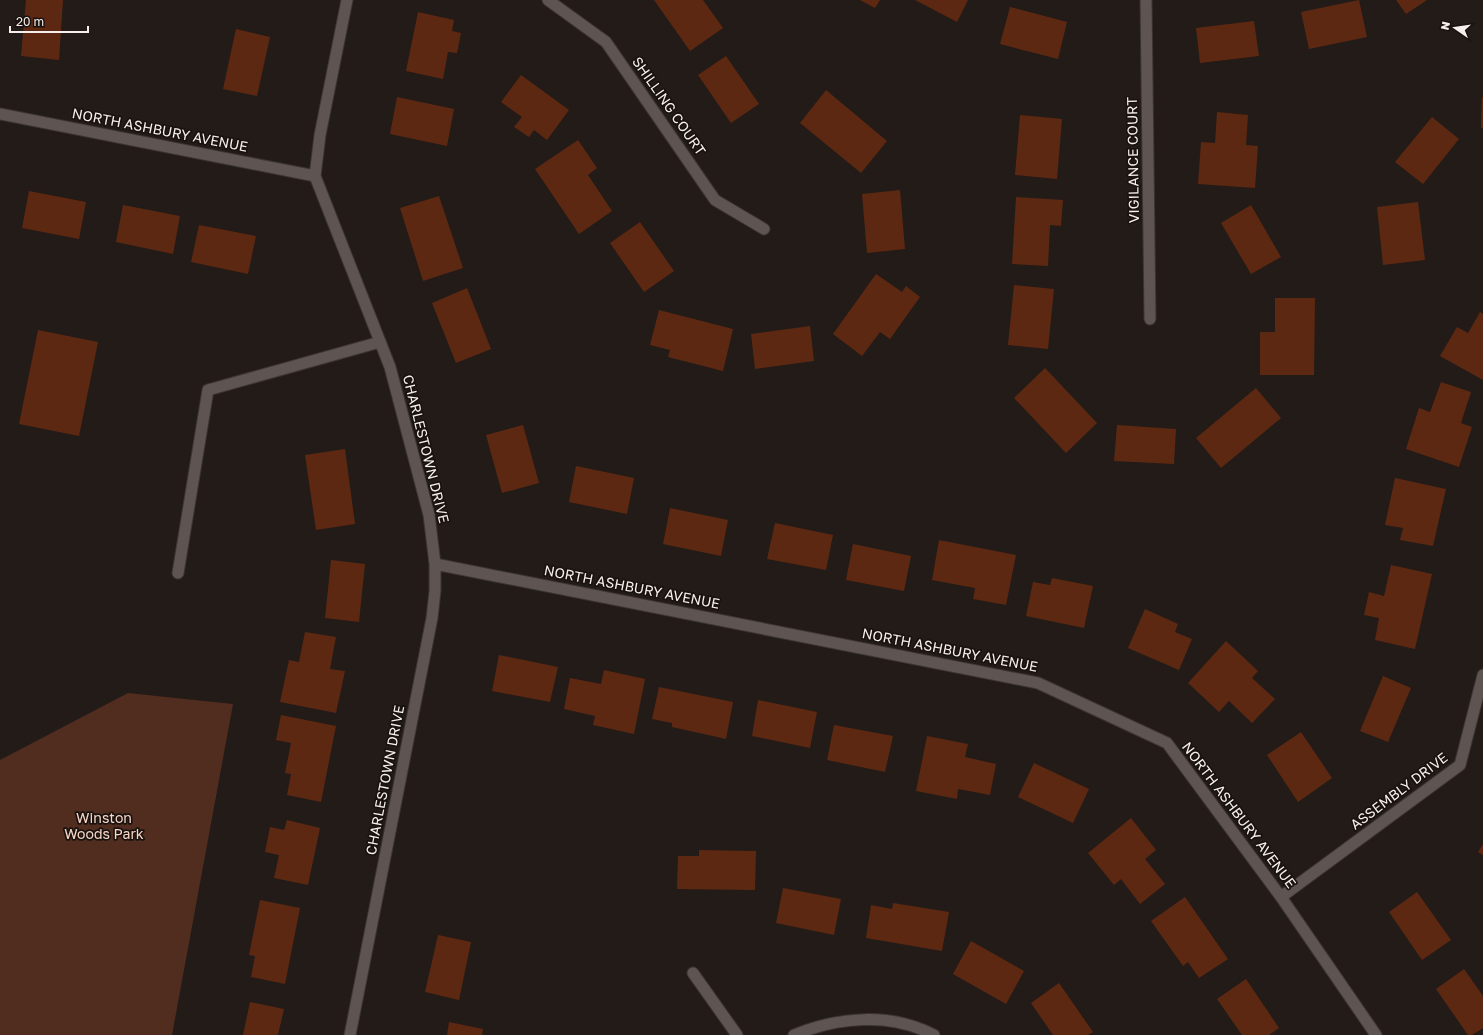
<svg xmlns="http://www.w3.org/2000/svg" width="1483" height="1035" font-family="'Golos Text',sans-serif">
  <style>
    .green { fill: #512d1f }
    .building { fill: #5d2811 }
    .lines { fill: none; stroke-linecap: round; stroke-linejoin: round }
    .service-casing { stroke: #3b3533; stroke-width: 13 }
    .minor-casing { stroke: #3b3533; stroke-width: 13 }
    .service { stroke: #5e5451; stroke-width: 11 }
    .minor { stroke: #5e5451; stroke-width: 11 }
    .labels { text-anchor: middle; stroke-width: 3.5; stroke-linejoin: round; paint-order: stroke }
    .street-label { font-size: 14px; fill: #f5f0ed; stroke: #19120f }
    .park-label { font-size: 14px; fill: #fad6c7; stroke: #19120f }
  </style>
  <rect width="100%" height="100%" fill="#231b18"/>
  <path class="green" d="M128 693 233 704 172 1035H0V760Z"/>
  <path class="building" d="M26 0H63L59 60 21 56Z
    M654 0H703L723 28 690 51Z
    M860 0H880L875 8Z
    M915 0H968L957 22Z
    M1359 0 1367 37 1309 49 1301 12Z
    M1396 0H1427L1406 14Z
    M1010 7 1067 22 1058 59 1000 44Z
    M418 12 454 20 452 31 461 33 457 53 448 52 443 79 406 71Z
    M1254 21 1259 56 1200 63 1196 28Z
    M236 29 270 37 257 96 223 89Z
    M726 56 759 104 731 123 698 75Z
    M521 75 569 110 547 140 534 130 529 137 514 127 522 117 501 102Z
    M826 90 887 141 861 173 800 123Z
    M397 97 454 109 447 146 390 134Z
    M1482 97H1483V128H1481Z
    M1217 112 1248 115 1246 145 1258 146 1255 188 1198 184 1201 142 1215 143Z
    M1020 115 1062 119 1057 179 1015 175Z
    M1432 117 1459 139 1423 184 1395 162Z
    M578 140 597 168 588 175 612 211 579 234 535 169Z
    M900 190 905 249 867 253 862 194Z
    M29 191 86 202 79 239 22 228Z
    M439 196 463 268 423 281 400 208Z
    M1016 197 1063 200 1061 226 1050 225 1048 266 1012 264Z
    M1418 202 1425 260 1383 265 1377 207Z
    M123 205 180 216 173 254 116 242Z
    M1251 205 1281 257 1251 274 1221 223Z
    M640 222 674 271 644 292 610 243Z
    M199 225 256 236 248 274 191 262Z
    M876 274 902 292 906 286 920 297 890 339 880 332 862 356 833 334Z
    M1014 285 1054 289 1048 349 1008 345Z
    M467 288 491 349 456 363 432 303Z
    M1275 298H1315L1314 375H1260V332H1275Z
    M659 310 733 329 723 371 668 357 670 350 650 345Z
    M1480 312 1483 314V380L1440 356 1457 327 1468 333Z
    M810 326 814 361 755 369 751 334Z
    M38 330 98 342 79 436 19 424Z
    M1045 368 1097 423 1066 453 1014 398Z
    M1441 382 1471 392 1461 423 1472 427 1459 467 1406 449 1419 408 1430 412Z
    M1256 388 1281 418 1221 468 1196 438Z
    M523 425 539 483 502 493 486 435Z
    M1117 425 1176 429 1174 464 1114 461Z
    M345 449 355 524 316 530 305 455Z
    M576 466 634 478 627 514 569 502Z
    M1395 478 1446 489 1433 546 1400 540 1403 528 1385 525Z
    M670 508 728 520 721 556 663 544Z
    M775 523 833 535 826 570 767 559Z
    M939 540 1016 555 1006 605 973 599 975 588 932 580Z
    M853 544 911 556 904 591 846 580Z
    M331 560 365 564 359 622 325 618Z
    M1391 565 1432 574 1415 649 1375 640 1379 618 1364 615 1369 592 1384 596Z
    M1052 578 1093 586 1084 628 1026 616 1033 582 1050 585Z
    M1145 609 1178 624 1175 632 1192 639 1179 670 1128 648Z
    M305 632 336 637 330 669 345 671 336 713 280 702 289 660 299 662Z
    M1226 641 1258 671 1252 678 1275 699 1252 723 1229 701 1219 712 1188 683Z
    M499 655 558 667 550 702 492 691Z
    M604 670 645 679 634 734 593 725 595 716 564 709 570 678 601 684Z
    M1383 676 1411 688 1388 742 1360 731Z
    M659 687 733 702 726 739 672 727V723L652 719Z
    M758 700 817 712 810 748 752 736Z
    M281 715 336 726 321 802 287 795 291 774 285 773 291 743 276 740Z
    M834 725 893 736 885 772 827 760Z
    M1301 732 1332 778 1298 802 1267 755Z
    M927 736 968 744 965 757 996 764 990 795 958 789 957 799 916 791Z
    M1034 763 1089 789 1073 823 1018 797Z
    M1131 818 1156 850 1145 859 1165 884 1140 904 1121 879 1114 885 1088 853Z
    M287 820 320 828 308 885 274 878 279 855 265 852 270 827 284 830Z
    M1483 844V855L1478 852Z
    M699 850 756 851 755 890 677 889 678 856H699Z
    M783 888 841 899 834 935 776 923Z
    M1417 892 1451 940 1422 960 1389 912Z
    M1185 897 1228 959 1199 978 1188 962 1183 966 1151 921Z
    M260 900 300 908 285 984 251 977 255 956 249 955Z
    M893 903 949 912 942 951 866 938 871 905 892 909Z
    M438 935 471 942 459 1000 425 992Z
    M971 941 1024 971 1006 1004 953 974Z
    M1464 969 1483 996V1028L1472 1035H1468L1436 989Z
    M1246 979 1279 1028 1269 1035H1242L1217 999Z
    M1059 983 1093 1032 1088 1035H1053L1031 1003Z
    M250 1002 284 1009 278 1035H243Z
    M449 1022 483 1029 482 1035H447Z"/>
  <g class="lines">
    <defs>
      <path id="service" d="M178 573 208 390 380 342
        M693 973 737 1035"/>
      <path id="minor" d="M347 0 320 135 315 176 390 367 429 515 435 564V591L432 618 350 1035
        M548 0 606 42 715 200 764 229
        M1146 0 1150 319
        M0 114 315 176
        M435 564 1038 683 1167 743 1281 897 1376 1035
        M1281 897 1460 765 1483 675
        M794 1035C838 1017 890 1012 934 1035"/>
    </defs>
    <use href="#service" class="service-casing"/>
    <use href="#minor" class="minor-casing"/>
    <use href="#service" class="service"/>
    <use href="#minor" class="minor"/>
  </g>
  <g class="labels">
    <g class="street-label">
      <text transform="translate(669 106) rotate(55)" y="5">SHILLING COURT</text>
      <text transform="translate(160 130) rotate(11)" y="5">NORTH ASHBURY AVENUE</text>
      <text transform="translate(1133 160) rotate(-91)" y="5">VIGILANCE COURT</text>
      <text transform="translate(426 449) rotate(76)" y="5">CHARLESTOWN DRIVE</text>
      <text transform="translate(632 587) rotate(11)" y="5">NORTH ASHBURY AVENUE</text>
      <text transform="translate(950 650) rotate(11)" y="5">NORTH ASHBURY AVENUE</text>
      <text transform="translate(385 780) rotate(-79)" y="5">CHARLESTOWN DRIVE</text>
      <text transform="translate(1399 791) rotate(-37)" y="5">ASSEMBLY DRIVE</text>
      <text transform="translate(1239 815) rotate(53)" y="5">NORTH ASHBURY AVENUE</text>
    </g>
    <g class="park-label">
      <text x="104" y="823">Winston<tspan x="104" dy="16">Woods Park</tspan></text>
    </g>
  </g>
  <g transform="translate(1455 28) rotate(283)" stroke="#19120f" stroke-width="3" paint-order="stroke">
  <path d="M0-3L7 15L0 10L-7 15Z" fill="#f5f0ed"/>
  <text y="-6" font-size="11" font-weight="bold" text-anchor="middle" fill="#f5f0ed">N</text>
  </g>
  <path d="M10 26v6h78v-6" fill="none" stroke="#f5f0ed" stroke-width="2"/>
  <text x="16" y="26" font-size="12" fill="#f5f0ed" stroke="#19120f" stroke-width="3" paint-order="stroke">20 m</text>
</svg>
